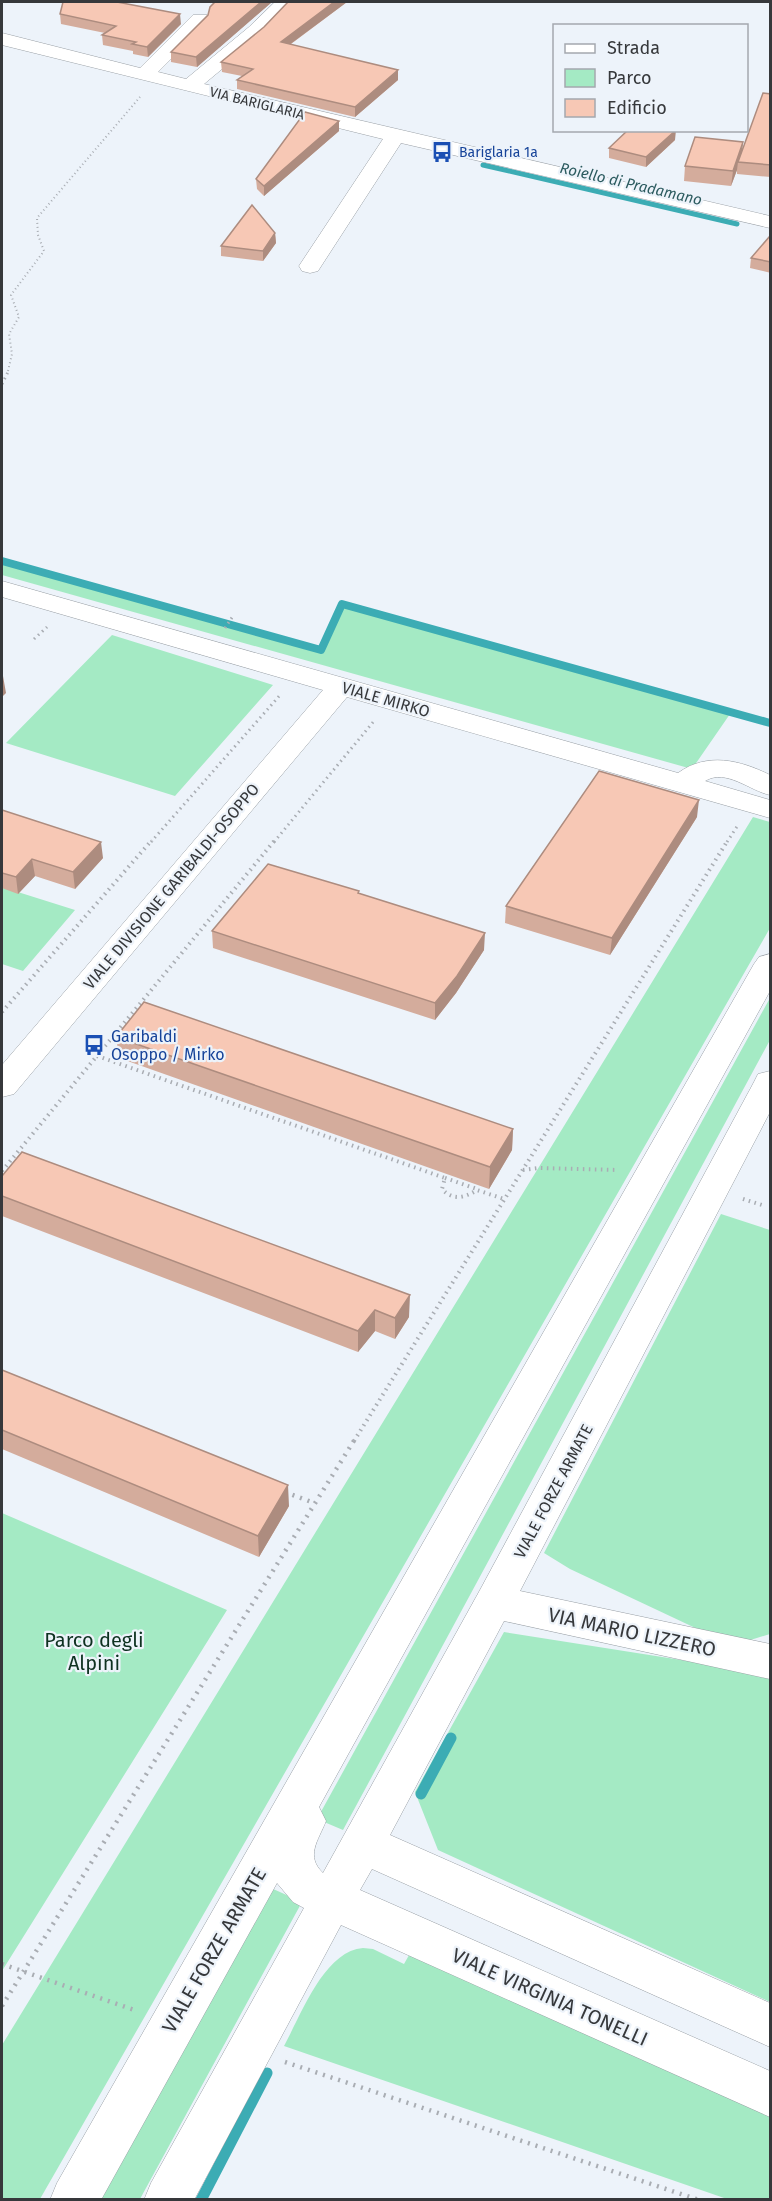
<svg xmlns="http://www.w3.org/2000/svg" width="772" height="2201" font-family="'Fira Sans',sans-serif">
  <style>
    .green { fill: #a4eac4 }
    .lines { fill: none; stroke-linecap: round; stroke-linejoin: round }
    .stream-far2 { stroke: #3cacb4; stroke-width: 5 }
    .stream-far1 { stroke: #3cacb4; stroke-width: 8 }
    .stream { stroke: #3cacb4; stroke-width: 11 }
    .minor-casing { stroke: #9aa0a6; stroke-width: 1 }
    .path-far3 { stroke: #a9adb3; stroke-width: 2; stroke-dasharray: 1 3; stroke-linecap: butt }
    .path-far2 { stroke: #a9adb3; stroke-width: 3; stroke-dasharray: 1.5 4; stroke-linecap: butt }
    .path-far1 { stroke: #a9adb3; stroke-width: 4; stroke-dasharray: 1.5 4.5; stroke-linecap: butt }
    .path { stroke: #a9adb3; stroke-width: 4.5; stroke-dasharray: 2 6; stroke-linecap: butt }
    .minor { fill: #fff; fill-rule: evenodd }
    .wall { fill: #d4ac9c }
    .shaded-wall { fill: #ad8c7f }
    .building { fill: #f7c8b5; stroke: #ad8c7f; stroke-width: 1.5 }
    .labels { text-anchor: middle; stroke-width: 4.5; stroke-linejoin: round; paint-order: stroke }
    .far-street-label { font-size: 14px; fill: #36383b; stroke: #edf3fa }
    .far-transit-label { font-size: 14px; fill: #164399; stroke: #edf3fa; text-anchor: start }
    .far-water-label { font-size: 15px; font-style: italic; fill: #2c5b5f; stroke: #edf3fa }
    .street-label { font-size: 16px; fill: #36383b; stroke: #edf3fa }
    .transit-label { font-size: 16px; fill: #164399; stroke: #edf3fa; text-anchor: start }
    .near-street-label { font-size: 20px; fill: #36383b; stroke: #edf3fa }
    .near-park-label { font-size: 20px; fill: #0e3221; stroke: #edf3fa }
  </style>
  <rect width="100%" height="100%" fill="#edf3fa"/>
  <path class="green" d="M2 561 322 651 344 606 730 714 692 769 2 575Z
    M112 635 273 685 175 796 6 743Z
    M753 817 770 822V928L40 2199H2V2045Z
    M2 887 75 910 23 971 2 964Z
    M770 998V1040L343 1830 317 1819Z
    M721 1214 770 1230V1634L744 1642 723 1641 570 1569 544 1553Z
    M2 1513 227 1610 2 1971Z
    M504 1632 770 1674V2002L438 1850 415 1792Z
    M271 1888 302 1902 140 2199 98 2200Z
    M363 1948 373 1949 404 1964 413 1948 770 2113V2199H727L284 2046C301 2015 324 1951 363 1948Z"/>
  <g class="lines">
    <path class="stream-far2" d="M483 165 737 224"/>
    <path class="stream-far1" d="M2 561 321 650 342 604 770 723"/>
    <path class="stream" d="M421 1794 451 1738
      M201 2200 267 2073"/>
    <defs>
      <path id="minor" d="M275 2H294L263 35 204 84 770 216V228L401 143 318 271 310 273 302 271 299 266 383 139 2 45V33L140 68 193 15H207L209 19 207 23 158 72 186 79 249 27Z
        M2 581 678 773C707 752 740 760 770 775V795C750 791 726 768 705 781L770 800V818L347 697 14 1094 2 1097V1065L323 690 2 597Z
        M770 954V991L319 1807 326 1821C318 1841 305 1856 323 1873L480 1590 754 1082 758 1074 770 1071V1112L520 1591 770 1644V1679L504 1621 390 1835 770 2003V2047L372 1869 360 1890 770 2071V2117L341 1925 194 2200H144L151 2183 304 1908 293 1902 277 1883 101 2200H50L57 2183 754 964 759 957Z"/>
    </defs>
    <use href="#minor" class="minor-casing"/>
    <path class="path-far3" d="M8 371 12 354 9 334 19 317 11 295 44 251 38 235 37 218 140 97"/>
    <path class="path-far2" d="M2 384 9 370
      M225 628 233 616
      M34 639 47 627
      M151 842 281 694
      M274 842 374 721
      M727 842 738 825"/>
    <path class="path-far1" d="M2 1012 152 840
      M97 1056 445 1178 442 1189C453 1201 464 1198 477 1190L504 1199
      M523 1170 538 1168 618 1170
      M2 1171 275 840
      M445 1178 477 1189
      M743 1199 762 1205
      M354 1441 728 840"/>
    <path class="path" d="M285 1492 314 1503
      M2 1964 137 2011
      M2 2006 355 1439
      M285 2062 699 2200"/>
    <use href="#minor" class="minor"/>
  </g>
  <path class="wall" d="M215 2H272L197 67 171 62V52L208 15Z
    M288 2H347L291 44 398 80 355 117 237 89V80L242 76 222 72 221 62 264 27Z
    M60 14 181 24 148 57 133 54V51L103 45 102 35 105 33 61 24Z
    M771 94V177L737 174V170L731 186 684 181 685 166 743 148Z
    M339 121V131L264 196 257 189 256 179Z
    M675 140 646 167 609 158V148Z
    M275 233 276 243 263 261 221 256V246Z
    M771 237V273L750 268 751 258Z
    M2 810 103 858 75 889 35 876 18 894 2 888Z
    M697 817 610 955 505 923 506 906Z
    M359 891V893L484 950 456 993 435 1020 213 948 212 931Z
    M116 1037 513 1129 512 1150 489 1189 119 1058Z
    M2 1176 409 1317 395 1339 375 1331 358 1352 2 1216Z
    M2 1370 289 1506 259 1557 2 1449Z"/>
  <path class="shaded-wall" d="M261 2H272L197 67 196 57Z
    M334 2H347L281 51V42Z
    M180 14 181 24 148 57 147 47Z
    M398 70V80L355 117V107Z
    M339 121V131L264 196V186Z
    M676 130 675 140 646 167V157Z
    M743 142 742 157 738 162 737 170 731 186 733 171Z
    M275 233 276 243 263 261V251Z
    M3 676 6 693 2 697V678Z
    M699 800 697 817 610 955 612 938Z
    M101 842 103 858 75 889 73 872Z
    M32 859 35 876 18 894 16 877Z
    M485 933 484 950 456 993 435 1020V1003Z
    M513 1129 512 1150 489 1189 490 1167Z
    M410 1295 409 1317 395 1339V1318Z
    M375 1310V1331L358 1352V1331Z
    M288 1485 289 1506 259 1557 258 1536Z"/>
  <path class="building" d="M63 2H117L180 14 147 47 132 44 136 42 102 35 116 26 60 14Z
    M215 2H261L196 57 171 52 208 15 210 7Z
    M288 2H334L281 42 398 70 355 107 237 80 253 69 221 62 264 27Z
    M763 93 771 94V165L738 162Z
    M305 112 339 121 264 186 256 179Z
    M628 130H676L646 157 609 148Z
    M695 137 743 142 733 171 685 166Z
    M252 205 275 233 263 251 221 246Z
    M770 236 771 262 751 258Z
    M599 771 699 800 612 938 506 906Z
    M2 810 101 842 73 872 32 859 16 877 2 873Z
    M268 864 359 891 358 893 485 933 457 976 435 1003 212 931Z
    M144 1002 513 1129 490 1167 116 1037Z
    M22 1152 410 1295 395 1318 375 1310 358 1331 2 1196V1176Z
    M2 1370 288 1485 258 1536 2 1430Z"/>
  <defs>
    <symbol id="bus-bare" viewBox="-9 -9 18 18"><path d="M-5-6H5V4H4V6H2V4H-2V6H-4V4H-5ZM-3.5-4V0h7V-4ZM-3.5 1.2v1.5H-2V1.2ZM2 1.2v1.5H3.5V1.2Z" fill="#1a4fb4" stroke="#edf3fa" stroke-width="2.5" paint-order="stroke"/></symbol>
  </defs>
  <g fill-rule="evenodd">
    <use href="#bus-bare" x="427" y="137" width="30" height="30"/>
    <use href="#bus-bare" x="79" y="1030" width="30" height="30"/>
  </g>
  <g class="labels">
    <g class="far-street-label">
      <text transform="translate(257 103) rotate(14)" y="5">VIA BARIGLARIA</text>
    </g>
    <g class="far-transit-label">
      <text x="459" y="157">Bariglaria 1a</text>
    </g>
    <g class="far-water-label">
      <text transform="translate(631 184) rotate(13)" y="5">Roiello di Pradamano</text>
    </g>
    <g class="street-label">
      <text transform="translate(386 699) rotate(16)" y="6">VIALE MIRKO</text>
      <text transform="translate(171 886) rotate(-50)" y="6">VIALE DIVISIONE GARIBALDI-OSOPPO</text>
      <text transform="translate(553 1491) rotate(-62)" y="6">VIALE FORZE ARMATE</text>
    </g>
    <g class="transit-label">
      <text x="111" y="1042">Garibaldi<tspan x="111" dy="18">Osoppo / Mirko</tspan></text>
    </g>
    <g class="near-street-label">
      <text transform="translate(632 1632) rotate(12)" y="7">VIA MARIO LIZZERO</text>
      <text transform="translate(214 1950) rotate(-60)" y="7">VIALE FORZE ARMATE</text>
      <text transform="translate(550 1997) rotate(24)" y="7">VIALE VIRGINIA TONELLI</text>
    </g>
    <g class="near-park-label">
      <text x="94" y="1647">Parco degli<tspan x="94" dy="23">Alpini</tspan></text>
    </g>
  </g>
  <rect width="772" height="2201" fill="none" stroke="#36383b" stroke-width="6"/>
  <rect x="553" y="24" width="195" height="108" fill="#edf3fa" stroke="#a4a8ae" stroke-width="1.5"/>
  <rect x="565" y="44" width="30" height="9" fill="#ffffff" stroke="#a4a8ae" stroke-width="1.5"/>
  <text x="607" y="54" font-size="18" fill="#36383b">Strada</text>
  <rect x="565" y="69" width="30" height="18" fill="#a4eac4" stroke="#a4a8ae" stroke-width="1.5"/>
  <text x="607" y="84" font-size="18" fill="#36383b">Parco</text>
  <rect x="565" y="99" width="30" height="18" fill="#f7c8b5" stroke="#a4a8ae" stroke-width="1.5"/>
  <text x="607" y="114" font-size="18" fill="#36383b">Edificio</text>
</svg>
